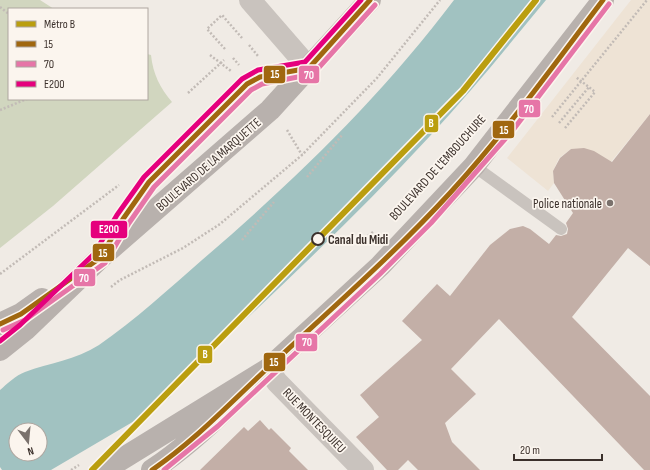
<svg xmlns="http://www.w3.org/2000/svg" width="650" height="470" font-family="'Sofia Sans Condensed',sans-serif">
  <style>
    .green { fill: #d1d6bf }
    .plaza { fill: #eee3d5 }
    .water { fill: #a1c2c1; fill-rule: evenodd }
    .building { fill: #c3afa7 }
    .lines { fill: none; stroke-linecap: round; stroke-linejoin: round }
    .path { stroke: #c2bbb6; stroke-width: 2.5; stroke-dasharray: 2 2; stroke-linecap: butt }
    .lane { stroke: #c9c3be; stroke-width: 12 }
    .street { stroke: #c9c3be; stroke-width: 22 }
    .primary { stroke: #b8b1ad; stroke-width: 22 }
    .bus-1-casing { stroke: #fbf5ee; stroke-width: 8 }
    .bus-2-casing { stroke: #fbf5ee; stroke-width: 8 }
    .bus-3-casing { stroke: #fbf5ee; stroke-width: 8 }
    .bus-1 { stroke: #a0670f; stroke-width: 5 }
    .bus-2 { stroke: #e675a7; stroke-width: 5 }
    .bus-3 { stroke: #e5007d; stroke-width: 5 }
    .metro-1-casing { stroke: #fbf5ee; stroke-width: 9 }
    .metro-1 { stroke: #ba9e0f; stroke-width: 6 }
    .poi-dot { fill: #7a716c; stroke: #fbf5ee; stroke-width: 1.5 }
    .stop-dot { fill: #fbf5ee; stroke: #3b302b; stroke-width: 2 }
    .labels { text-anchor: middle; stroke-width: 3.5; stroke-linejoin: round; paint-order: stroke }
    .street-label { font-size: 13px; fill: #3b302b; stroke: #fbf5ee }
    .poi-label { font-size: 13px; fill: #3b302b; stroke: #fbf5ee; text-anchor: end }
    .stop-label { font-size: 13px; font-weight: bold; fill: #3b302b; stroke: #fbf5ee; text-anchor: start }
    .line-badge { stroke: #fbf5ee; stroke-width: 1.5 }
    .badge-label { font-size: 11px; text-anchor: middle; font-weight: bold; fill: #fff }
  </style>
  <rect width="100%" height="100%" fill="#f0ebe5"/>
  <path class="green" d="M0 0H40L54 9H9V99H147V54L151 55C153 74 160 88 172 102L53 206 0 248Z"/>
  <path class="plaza" d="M631 0H650V114L610 163 571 149 559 158 553 171 554 183 548 191 507 158Z"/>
  <path class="water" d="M454 0H546C508 46 471 92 430 136 352 221 266 300 182 380L169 398 153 410 51 470H2L0 467V390C7 384 16 375 25 372 49 363 76 360 99 345 134 321 170 288 202 260 294 181 381 97 454 0ZM16 430H40V454H16Z"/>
  <path class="building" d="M650 114V266L628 248 572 317 650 396V470H644L499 319 451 369 476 394 445 423 452 442 480 470H418L408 460 398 470H387L356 437 379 417 360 395 422 340 402 321 437 284 450 296 490 245 510 229 523 226 530 229 549 244 556 235 561 236 567 234 568 229 566 223 573 213 554 183 553 171 560 158 571 149 584 148 594 151 612 162Z
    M260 420 269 430 271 428 291 448 289 451 308 470H200L244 427 248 431Z"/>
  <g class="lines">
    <path class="path" d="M0 7 9 14
      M249 45 258 56
      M225 49 207 29 222 15 242 38
      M210 55 231 71
      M233 58 239 65
      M188 93 224 60
      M0 110 27 99
      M552 117 647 0
      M559 123 589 87
      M565 128 595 92 576 77
      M287 130 302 155
      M307 177 343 134
      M365 238 373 232
      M242 240 274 202
      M0 274 119 185
      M111 287 120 280 183 248 220 224 302 155 377 78 440 0
      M71 470 79 465"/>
    <path class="lane" d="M474 166 561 229
      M110 242 123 219 149 182 247 84 260 77 306 69"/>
    <path class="street" d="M250 0 309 68
      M268 369 277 382 363 470"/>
    <path class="primary" d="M0 324 21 314 42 299
      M0 350 25 330 100 258 270 110 370 0
      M104 470 268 369 380 266 474 166 603 0
      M152 470C184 449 211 424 238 397"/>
    <defs>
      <path id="bus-1" d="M0 324 21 314 100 258 123 219 149 182 247 84 260 77 309 68 370 0
        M152 470C196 440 231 402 270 366 331 309 394 254 450 193 506 132 553 66 603 0"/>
      <path id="bus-2" d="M3 330 25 320 105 263 129 223 154 187 251 90 262 84 313 74 375 5
        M164 470 218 426 380 274 431 223 513 130 609 4"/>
      <path id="bus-3" d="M0 341 20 325 94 254 117 215 144 177 242 79 258 70 305 62 361 0"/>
    </defs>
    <use href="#bus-1" class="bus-1-casing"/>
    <use href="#bus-2" class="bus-2-casing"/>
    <use href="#bus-3" class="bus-3-casing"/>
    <use href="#bus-1" class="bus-1"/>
    <use href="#bus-2" class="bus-2"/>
    <use href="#bus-3" class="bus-3"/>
    <defs>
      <path id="metro-1" d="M92 470 463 91 536 0"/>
    </defs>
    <use href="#metro-1" class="metro-1-casing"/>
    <use href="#metro-1" class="metro-1"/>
  </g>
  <circle class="poi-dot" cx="610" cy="203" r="4"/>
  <circle class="stop-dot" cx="318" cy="239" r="6"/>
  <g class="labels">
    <g class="street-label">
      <text transform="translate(208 164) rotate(-41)" y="5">BOULEVARD DE LA MARQUETTE</text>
      <text transform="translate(437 167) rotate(-48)" y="5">BOULEVARD DE L'EMBOUCHURE</text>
      <text transform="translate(315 420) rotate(46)" y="5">RUE MONTESQUIEU</text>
    </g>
    <g class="poi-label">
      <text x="602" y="208">Police nationale</text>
    </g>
    <g class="stop-label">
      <text x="328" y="244">Canal du Midi</text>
    </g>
  </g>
  <g class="line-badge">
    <rect x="263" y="65" width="23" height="19" rx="4" fill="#a0670f"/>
    <rect x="298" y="65" width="22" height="19" rx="4" fill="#e675a7"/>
    <rect x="518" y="99" width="23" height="19" rx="4" fill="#e675a7"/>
    <rect x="424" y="114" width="15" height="19" rx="4" fill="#ba9e0f"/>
    <rect x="492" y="120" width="23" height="19" rx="4" fill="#a0670f"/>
    <rect x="90" y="220" width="38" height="19" rx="4" fill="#e5007d"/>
    <rect x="92" y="243" width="23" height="19" rx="4" fill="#a0670f"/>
    <rect x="73" y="268" width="23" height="19" rx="4" fill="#e675a7"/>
    <rect x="295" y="333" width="23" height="19" rx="4" fill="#e675a7"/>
    <rect x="197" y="345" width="16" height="19" rx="4" fill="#ba9e0f"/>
    <rect x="263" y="352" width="23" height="20" rx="4" fill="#a0670f"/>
  </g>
  <g class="badge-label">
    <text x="275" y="78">15</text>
    <text x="309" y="79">70</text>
    <text x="529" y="113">70</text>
    <text x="431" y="127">B</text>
    <text x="504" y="134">15</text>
    <text x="109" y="233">E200</text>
    <text x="103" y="257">15</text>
    <text x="84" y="282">70</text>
    <text x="307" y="346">70</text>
    <text x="205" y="358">B</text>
    <text x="274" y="366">15</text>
  </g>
  <rect x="8" y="8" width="140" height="92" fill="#fbf5ee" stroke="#aea6a0"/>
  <rect x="16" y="21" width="20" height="6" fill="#ba9e0f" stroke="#aea6a0"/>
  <text x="44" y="28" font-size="12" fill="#3b302b">Métro B</text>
  <rect x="16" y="41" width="20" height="6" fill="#a0670f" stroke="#aea6a0"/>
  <text x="44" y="48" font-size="12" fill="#3b302b">15</text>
  <rect x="16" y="61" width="20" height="6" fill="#e675a7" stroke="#aea6a0"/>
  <text x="44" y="68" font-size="12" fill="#3b302b">70</text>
  <rect x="16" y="81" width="20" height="6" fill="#e5007d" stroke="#aea6a0"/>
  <text x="44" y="88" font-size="12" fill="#3b302b">E200</text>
  <g transform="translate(28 442) rotate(164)"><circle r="19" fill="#fbf5ee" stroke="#aea6a0"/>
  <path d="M0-3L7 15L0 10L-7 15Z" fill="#7a716c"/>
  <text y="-6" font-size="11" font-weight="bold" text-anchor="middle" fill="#3b302b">N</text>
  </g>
  <path d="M514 454v6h88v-6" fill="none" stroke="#3b302b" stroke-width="2"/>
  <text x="520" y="454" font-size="12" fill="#3b302b" stroke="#fbf5ee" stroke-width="3" paint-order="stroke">20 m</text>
</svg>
